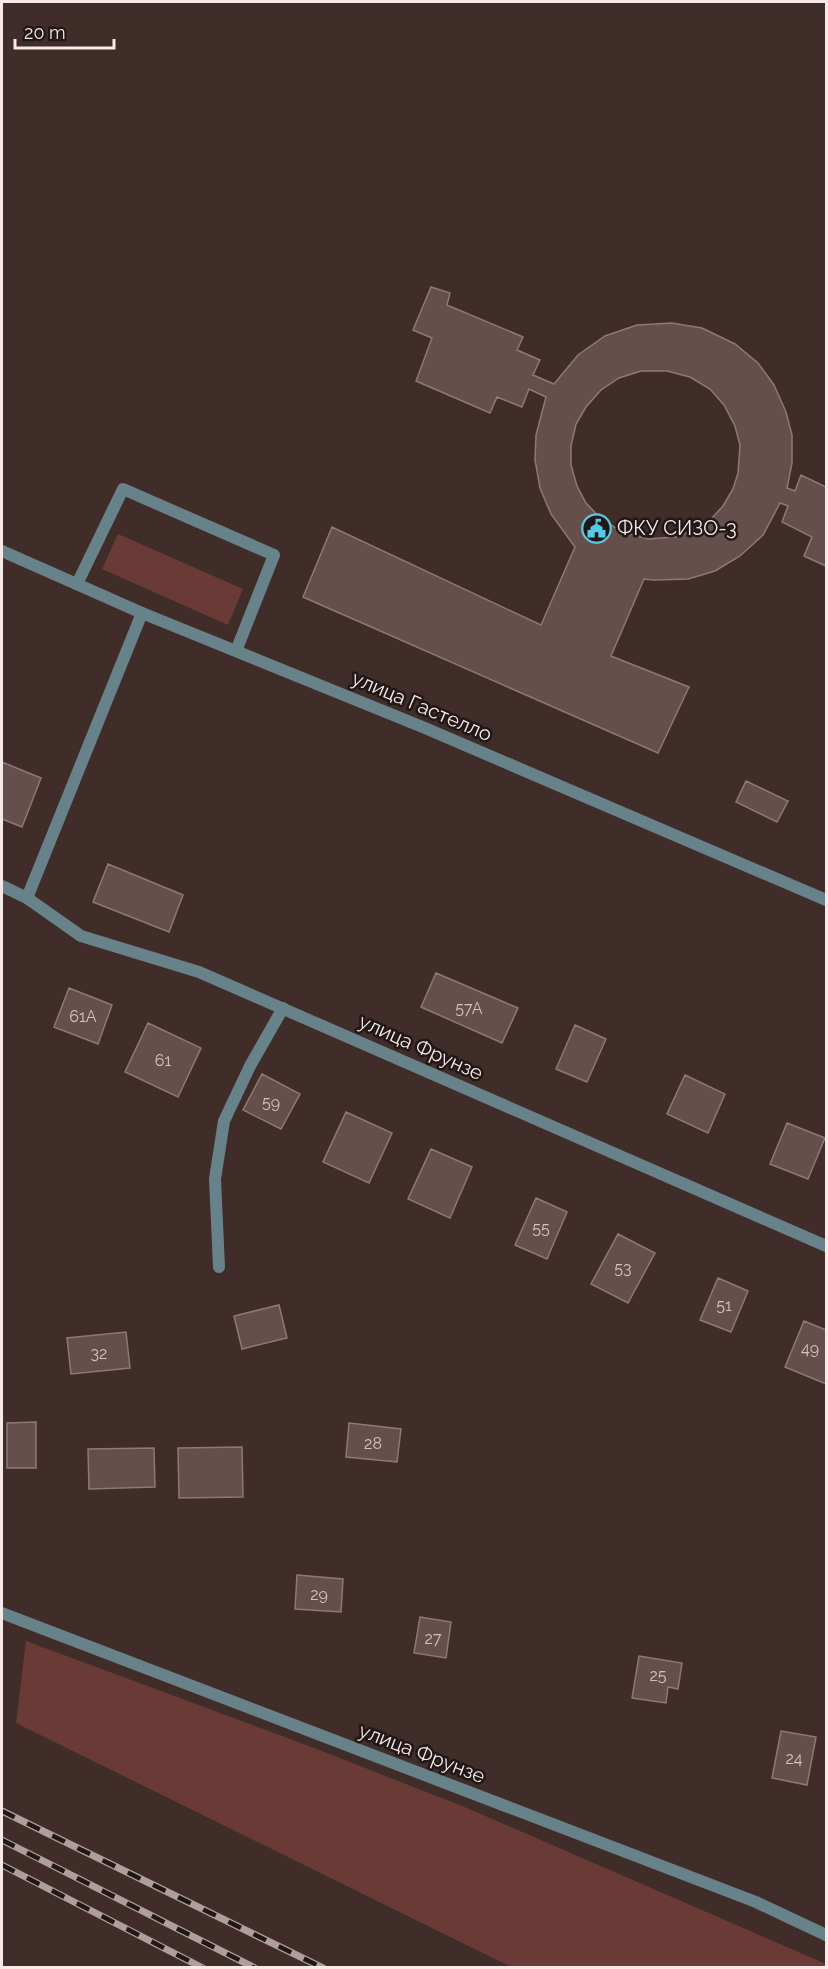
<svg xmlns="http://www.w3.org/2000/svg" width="828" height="1969" font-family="Raleway,sans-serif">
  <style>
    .green { fill: #6a3b36 }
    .building { fill: #654f4c; stroke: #907875; stroke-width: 1.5; fill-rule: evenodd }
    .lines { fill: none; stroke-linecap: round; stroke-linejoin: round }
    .lane { stroke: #688289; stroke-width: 12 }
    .street { stroke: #688289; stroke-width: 12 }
    .rail-casing { stroke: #ae9f9c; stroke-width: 7 }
    .rail { stroke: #201716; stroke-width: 4.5; stroke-dasharray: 14; stroke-linecap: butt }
    .labels { text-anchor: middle; stroke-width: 5; stroke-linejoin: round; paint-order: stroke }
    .number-label { font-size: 16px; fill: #d2c2c0 }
    .poi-label { font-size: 20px; fill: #f6e9e7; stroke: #201716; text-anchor: start }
    .street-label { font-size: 20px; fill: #f6e9e7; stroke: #201716 }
  </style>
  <rect width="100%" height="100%" fill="#402c29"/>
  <path class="green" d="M118 534 243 589 228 625 102 569Z
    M26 1641 309 1746 467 1808 826 1964V1967H511L16 1723Z"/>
  <path class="building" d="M431 287 450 293 447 305 523 337 517 350 540 360 533 375 554 384 578 355 605 336 637 325 672 323 702 328 735 344 758 363 774 385 786 412 792 435V463L787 488 795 491 801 475 826 487V566L804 556 812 537 782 522 788 506 780 503 763 535 740 556 715 571 688 579 653 580 644 579 611 656 689 687 658 753 303 597 332 527 541 625 575 547 551 514 540 488 535 460 536 435 546 397 529 389 522 407 497 397 490 413 416 381 432 338 413 330ZM641 371H667L690 377 710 389 724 405 735 426 740 445 738 473 733 489 723 506 710 520 696 529 675 537 648 539 623 532 602 520 586 503 577 486 571 465V446L576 424 586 407 601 390 619 378Z
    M2 762 41 778 22 827 2 819Z
    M746 781 788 801 777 822 736 802Z
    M108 864 183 895 169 932 93 902Z
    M436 973 518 1008 502 1043 421 1007Z
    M69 988 112 1005 98 1044 54 1027Z
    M148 1023 201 1048 178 1097 125 1072Z
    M575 1025 606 1039 587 1082 556 1069Z
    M262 1074 300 1094 281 1129 243 1110Z
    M685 1075 725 1094 708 1133 667 1114Z
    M346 1112 392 1133 369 1183 323 1162Z
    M787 1123 825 1138 808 1179 770 1164Z
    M431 1149 472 1167 450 1218 408 1199Z
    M536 1198 567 1212 547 1259 515 1245Z
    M618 1234 655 1253 628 1303 591 1284Z
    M718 1278 748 1291 731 1332 700 1320Z
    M279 1305 287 1338 242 1349 234 1316Z
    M804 1321 826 1330V1384L785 1367Z
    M126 1332 130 1368 71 1374 67 1338Z
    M36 1422V1468H7V1423Z
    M349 1423 401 1429 397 1462 346 1457Z
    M242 1447 243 1497 179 1498 178 1448Z
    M154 1448 155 1487 89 1489 88 1449Z
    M297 1575 343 1579 341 1612 295 1609Z
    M420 1617 451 1622 446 1658 414 1653Z
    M639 1656 682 1663 678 1689 668 1687 666 1703 632 1698Z
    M781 1731 816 1737 807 1785 772 1778Z"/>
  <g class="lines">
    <path class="lane" d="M77 584 123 489 274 555 236 651
      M27 898 142 613
      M219 1267 215 1179 224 1121 250 1066 283 1008"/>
    <path class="street" d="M2 551 142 613 425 728 826 900
      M2 886 27 898 81 936 199 972 826 1246
      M2 1613 756 1902 826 1935"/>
    <defs>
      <path id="rail" d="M2 1811 323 1968
        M2 1840 255 1968
        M2 1865 203 1968"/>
    </defs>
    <use href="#rail" class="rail-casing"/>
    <use href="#rail" class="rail"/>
  </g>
  <defs>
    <symbol id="civic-ring" viewBox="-11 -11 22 22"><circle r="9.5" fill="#201716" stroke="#57c9e2" stroke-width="1.5"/><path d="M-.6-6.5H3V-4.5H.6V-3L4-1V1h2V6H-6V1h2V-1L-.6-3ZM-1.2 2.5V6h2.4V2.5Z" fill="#57c9e2"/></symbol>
  </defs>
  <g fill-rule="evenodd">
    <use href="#civic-ring" x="580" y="512" width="33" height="33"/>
  </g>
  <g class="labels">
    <g class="number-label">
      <text x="469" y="1014">57А</text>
      <text x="83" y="1022">61А</text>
      <text x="163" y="1066">61</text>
      <text x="271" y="1108">59</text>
      <text x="541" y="1234">55</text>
      <text x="623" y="1274">53</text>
      <text x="724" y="1311">51</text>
      <text x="810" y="1354">49</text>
      <text x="99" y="1359">32</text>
      <text x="373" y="1449">28</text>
      <text x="319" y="1600">29</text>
      <text x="433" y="1644">27</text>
      <text x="658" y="1681">25</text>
      <text x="794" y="1764">24</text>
    </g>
    <g class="poi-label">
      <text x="617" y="535">ФКУ СИЗО-3</text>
    </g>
    <g class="street-label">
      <text transform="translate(422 706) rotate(23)" y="7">улица Гастелло</text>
      <text transform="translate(421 1047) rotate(24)" y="7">улица Фрунзе</text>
      <text transform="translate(422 1753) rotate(21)" y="7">улица Фрунзе</text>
    </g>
  </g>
  <rect width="828" height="1969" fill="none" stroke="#f6e9e7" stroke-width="6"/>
  <path d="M15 39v9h99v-9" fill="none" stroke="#f6e9e7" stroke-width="3"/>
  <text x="24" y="39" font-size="18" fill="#f6e9e7" stroke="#201716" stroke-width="4.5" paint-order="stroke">20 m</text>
</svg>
